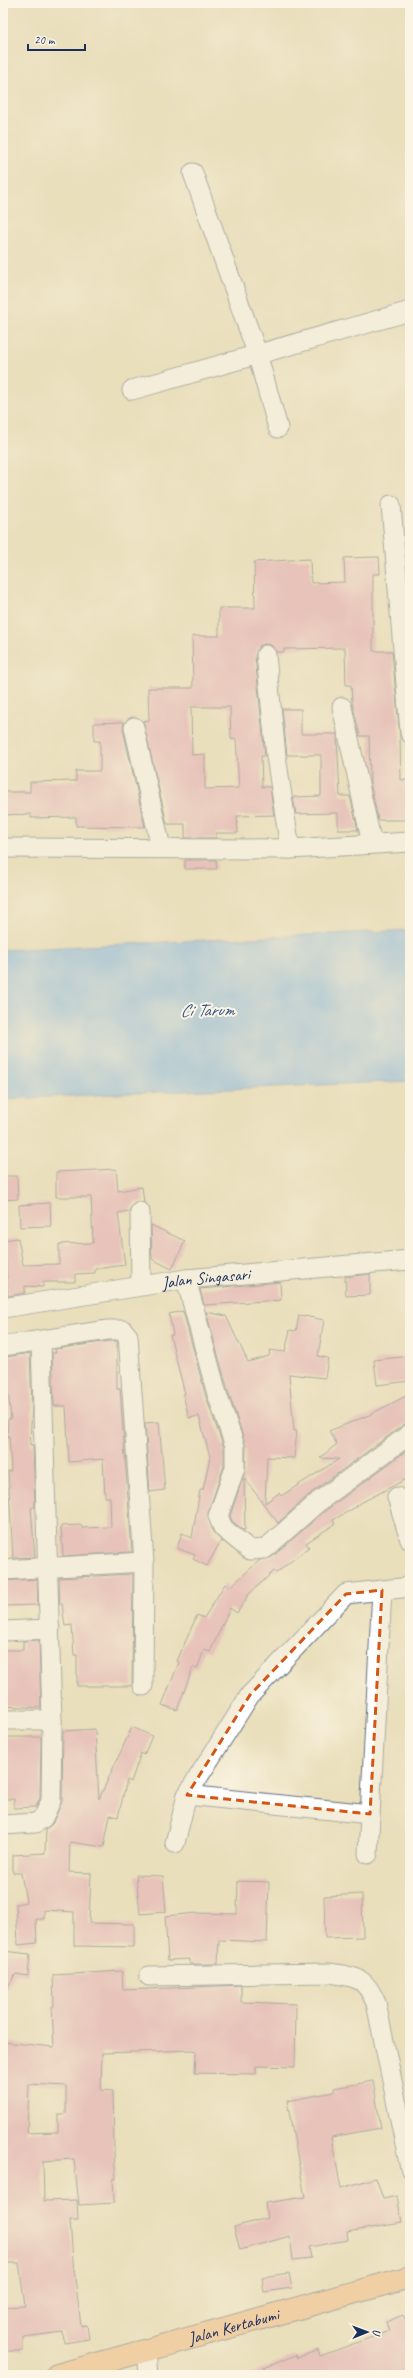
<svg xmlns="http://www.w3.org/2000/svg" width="413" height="2378" font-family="Caveat,sans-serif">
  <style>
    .water { fill: #7fb7ef; stroke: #4d73a6 }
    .building { fill: #e5a2b9; fill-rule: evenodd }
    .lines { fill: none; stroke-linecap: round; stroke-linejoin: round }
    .minor-casing { stroke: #636d7f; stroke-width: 21 }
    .major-casing { stroke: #636d7f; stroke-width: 24 }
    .minor { stroke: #fff; stroke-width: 19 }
    .major { stroke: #f8bd89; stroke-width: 22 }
    .marked { fill: none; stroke: #d45514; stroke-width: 3; stroke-dasharray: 8 5; stroke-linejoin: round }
    .labels { text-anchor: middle; stroke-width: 4; stroke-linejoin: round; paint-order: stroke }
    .street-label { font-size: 17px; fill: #1b2f5e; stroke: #fcf5e5 }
    .water-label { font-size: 18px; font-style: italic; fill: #39588a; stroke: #fcf5e5 }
  </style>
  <rect width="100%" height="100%" fill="#fcf5e5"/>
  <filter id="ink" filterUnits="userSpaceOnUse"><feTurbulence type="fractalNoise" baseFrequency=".025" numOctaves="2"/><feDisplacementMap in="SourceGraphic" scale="8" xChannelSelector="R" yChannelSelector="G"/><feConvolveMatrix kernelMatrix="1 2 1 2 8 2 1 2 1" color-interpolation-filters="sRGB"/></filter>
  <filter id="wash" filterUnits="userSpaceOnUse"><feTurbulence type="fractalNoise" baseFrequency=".012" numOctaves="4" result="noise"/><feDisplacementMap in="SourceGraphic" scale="16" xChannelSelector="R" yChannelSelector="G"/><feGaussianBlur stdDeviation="0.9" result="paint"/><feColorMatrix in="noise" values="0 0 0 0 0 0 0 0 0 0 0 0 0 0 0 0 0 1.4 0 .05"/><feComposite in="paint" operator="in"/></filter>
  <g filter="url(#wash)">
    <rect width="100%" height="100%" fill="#e9dfbb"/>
    <path class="water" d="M410 930V1081L3 1099V950Z"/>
    <g id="blocks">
      <path class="building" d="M379 557 380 574H373V651H392L400 737 401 780H410V820H378L370 782 369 736H360L352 702 351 685H346L345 648 284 649V652H276L271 645 265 644 259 646 255 656 265 756H261L262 787H270L274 815 237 816 238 833H216V838H185V824H167L143 721 149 720 148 688H193L192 636H219V608H255L254 562 310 559 311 583 345 582 344 558ZM191 707H230L231 739H236L239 788 205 789V754L192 755Z
        M282 709H301V734H337L340 796H350L358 830H338V813L296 814 293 797 321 796V755H287Z
        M124 722 123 729 145 827 76 826V817L31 818V814L3 815V792H30V782L76 781V771H100V741H94V723Z
        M185 860H216L217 869H185Z
        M116 1169 118 1191 142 1187 144 1202H135L129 1211 118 1213 125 1265 95 1269V1273L75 1274V1282H43V1287L25 1286V1293L8 1296 6 1261H3V1240L18 1238 23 1265 59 1264V1244L93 1243 91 1197H56V1172Z
        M3 1176H17L18 1199 3 1200Z
        M50 1203 51 1226 20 1227 19 1205Z
        M151 1225 185 1241 172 1269 152 1259Z
        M370 1274V1295L346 1296 345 1277Z
        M280 1282 281 1300 204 1305 200 1289Z
        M183 1311 206 1397 224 1448V1466L208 1513 213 1532 223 1542H220L207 1566 193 1559 195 1555 177 1548 182 1533 192 1538 200 1490H203L210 1457 199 1416 189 1418 183 1395 185 1394 170 1335H173L169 1314Z
        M206 1312 226 1316 248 1362 269 1356 270 1350 285 1352 290 1330 296 1331 299 1315 324 1320 318 1356 328 1358 325 1378 289 1374 294 1431H297L294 1458 267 1457 265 1503 279 1493 281 1496 339 1459 320 1458 337 1444 329 1431 369 1415 410 1394V1423L403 1425 311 1493 278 1523 244 1478 245 1530H243L232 1521 230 1516 245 1471 246 1446 228 1391Z
        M109 1341H117V1389H120L132 1552 63 1556 61 1526 81 1525 82 1528 111 1527 110 1497H105L103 1459 69 1462 66 1406H54L52 1353H56L55 1349Z
        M30 1353 32 1407 30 1445H33L35 1507 31 1508 35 1557 13 1558 8 1471H11L9 1436H7L8 1419H11L7 1380V1357Z
        M410 1356V1381L377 1385 374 1360Z
        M159 1422 165 1490 150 1492 145 1423Z
        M410 1448V1477L355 1506 356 1507 333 1520 335 1524 306 1543 309 1547 276 1573 274 1571 249 1594 237 1613 230 1608 210 1652 204 1650 197 1669 193 1667 177 1710 162 1705 179 1662 177 1661 197 1615 204 1618 225 1584 230 1587 260 1560 272 1557 325 1511Z
        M133 1574 132 1686H77V1655H74L72 1625 65 1626 62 1604H60L59 1578Z
        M37 1579 38 1605 3 1606V1581Z
        M39 1640 41 1708 3 1706V1650H23V1641Z
        M132 1727 152 1736 144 1755 141 1753 131 1782 127 1780 118 1817 110 1815 104 1847 70 1842 69 1872 91 1873 89 1923 134 1924V1947L74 1946V1912L44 1910V1919H36L37 1943 18 1945 16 1904 26 1902 21 1873H13V1855L45 1853 46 1829 53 1823 62 1801 63 1731 95 1729 99 1799Z
        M3 1737H41L40 1798 36 1807 14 1808V1799H3Z
        M136 1875 163 1876 166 1912 140 1914Z
        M238 1881 269 1882 267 1942 219 1940 218 1964H190V1959L168 1960 165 1916 198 1913 237 1914Z
        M362 1894 363 1937 325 1938 324 1896Z
        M3 1951 30 1954 28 1976 16 1974 3 1994Z
        M122 1971 123 1990 241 1985V2002L296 2004 295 2067 256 2066V2074L195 2073 196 2052 194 2050 102 2053 101 2090 113 2091 114 2154 116 2179H113L114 2203 79 2205 74 2159 43 2161 44 2201 77 2200 78 2220H70L73 2261 81 2326 87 2325 89 2339 64 2343 63 2332 23 2337V2351H4L3 2307 25 2306 19 2263H4L3 2252V2042L54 2047 52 2007 54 2006 53 1975ZM29 2084 66 2086V2114H58V2132L27 2133Z
        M373 2081 381 2128 331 2137 341 2188 376 2178 383 2199 397 2196 402 2223 347 2232 348 2240 309 2247 311 2258 293 2260 290 2236 240 2250 234 2227 267 2218 265 2203 305 2197 287 2101 334 2092V2088Z
        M289 2273 292 2288 264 2292 262 2277Z
        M403 2315 405 2319 410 2317V2375H247L296 2355 297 2358 318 2350 320 2356 389 2331 386 2322Z"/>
    </g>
  </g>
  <g filter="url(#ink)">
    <use href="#blocks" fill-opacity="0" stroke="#636d7f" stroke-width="1"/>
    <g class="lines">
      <defs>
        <g id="minor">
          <path d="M193 173 257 353 278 428"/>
          <path d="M132 390 410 311"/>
          <path d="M391 505 410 733"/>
          <path d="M266 655 276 756 290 849"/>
          <path d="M342 707 372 844"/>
          <path d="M134 727 161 848"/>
          <path d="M3 848 290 849 410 842"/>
          <path d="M140 1212 141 1285"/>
          <path d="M186 1279 217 1394 235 1446V1468L218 1516 223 1528 250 1550 265 1549 318 1502 410 1434"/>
          <path id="s1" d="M3 1308 186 1279 410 1260"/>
          <path d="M3 1346 108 1330H123L128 1336 144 1562 143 1686"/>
          <path d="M397 1497 410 1540"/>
          <path d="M3 1570 144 1562"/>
          <path d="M3 1631 50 1629"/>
          <path d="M3 1720H52"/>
          <path d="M187 1795 370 1814"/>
          <path d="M3 1825 36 1823 43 1818 51 1801 52 1720 41 1342"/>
          <path d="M175 1843 187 1795 250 1695 346 1594 410 1587"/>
          <path d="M368 1854 382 1590"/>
          <path d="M149 1976 330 1973C358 1978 364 1976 376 2003L410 2168"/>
          <path d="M147 2351 149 2375"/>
        </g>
        <g id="major">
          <path id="s2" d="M57 2375 410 2277"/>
        </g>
      </defs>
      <use href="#minor" class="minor-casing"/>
      <use href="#major" class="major-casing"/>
      <use href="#minor" class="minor"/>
      <use href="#major" class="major"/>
    </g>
  </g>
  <path d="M0 0H413V2378H0ZM382 1590 370 1814 187 1795 250 1695 346 1594Z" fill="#e9dfbb" fill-opacity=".55" fill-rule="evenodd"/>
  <path class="marked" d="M382 1590 370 1814 187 1795 250 1695 346 1594Z"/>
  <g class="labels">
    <g class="street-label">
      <text dy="6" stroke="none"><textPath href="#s1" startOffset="205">Jalan Singasari</textPath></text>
      <text dy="6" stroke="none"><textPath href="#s2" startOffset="183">Jalan Kertabumi</textPath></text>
    </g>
    <g class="water-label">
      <text transform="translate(207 1010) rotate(-1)" y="6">Ci Tarum</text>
    </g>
  </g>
  <rect width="413" height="2378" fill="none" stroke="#fcf5e5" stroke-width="16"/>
  <g transform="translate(367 2332) rotate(89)" stroke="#fcf5e5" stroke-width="3" paint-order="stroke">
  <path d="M0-3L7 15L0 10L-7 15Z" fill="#1b2f5e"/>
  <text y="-6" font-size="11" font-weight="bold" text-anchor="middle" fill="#1b2f5e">U</text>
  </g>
  <path d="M28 44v6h57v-6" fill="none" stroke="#1b2f5e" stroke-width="2"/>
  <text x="34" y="44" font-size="12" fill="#1b2f5e" stroke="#fcf5e5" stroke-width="3" paint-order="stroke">20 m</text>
</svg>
